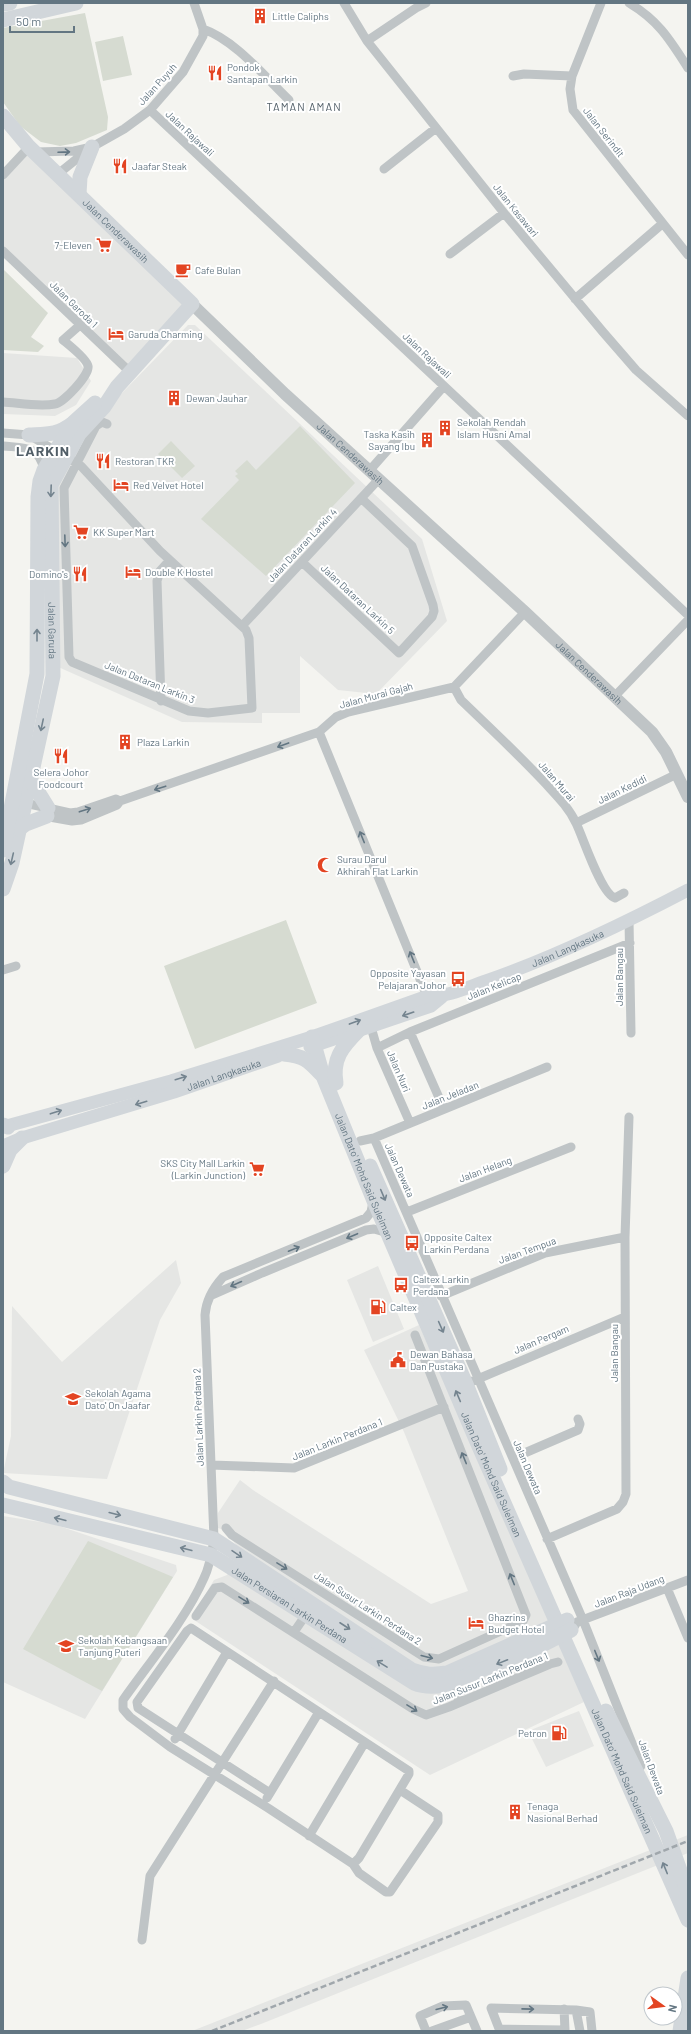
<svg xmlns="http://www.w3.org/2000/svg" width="691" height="2034" font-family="Barlow,sans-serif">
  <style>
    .built { fill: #e5e6e4 }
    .green { fill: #d6dbd1 }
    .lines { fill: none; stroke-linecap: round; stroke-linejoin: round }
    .minor { stroke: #bfc4c6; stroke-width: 9 }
    .tertiary { stroke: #bfc4c6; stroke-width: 12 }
    .secondary { stroke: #d1d6da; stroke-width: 13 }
    .primary { stroke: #d1d6da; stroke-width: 15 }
    .rail { stroke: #a0a7ac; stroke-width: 2.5; stroke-dasharray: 6 3; stroke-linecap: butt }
    .oneway { stroke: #637682 }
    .oneway2 { stroke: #74848f }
    .labels { text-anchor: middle; stroke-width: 4; stroke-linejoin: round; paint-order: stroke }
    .poi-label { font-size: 10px; fill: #637682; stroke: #fff; text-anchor: start }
    .street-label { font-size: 10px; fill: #637682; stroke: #fff }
    .neighbourhood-label { font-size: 11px; letter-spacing: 1px; fill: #515e67; stroke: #fff }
    .district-label { font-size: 14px; font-weight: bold; letter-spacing: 1px; fill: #515e67; stroke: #fff }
  </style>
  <rect width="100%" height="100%" fill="#f4f4f0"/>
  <path class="built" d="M29 153 185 304 129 367 3 247V180Z
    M188 325H195L422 539 447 621 376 694 338 690 300 656V713H262V723L182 722 56 666V485L89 427Z
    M3 353 77 358 91 381 76 405 55 416 3 414Z
    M176 1260 181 1283 160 1320 107 1479 3 1473 11 1436 12 1306 62 1362Z
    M378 1266 404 1329 373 1342 347 1280Z
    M419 1325 584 1702 430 1775 191 1618 214 1580 227 1575 242 1552 224 1530 218 1528V1513L240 1480 253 1490 431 1604 468 1591 404 1432 364 1350Z
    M3 1516 53 1524 176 1565 177 1571 85 1719 3 1682Z
    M579 1711 594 1746 546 1767 528 1731Z
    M688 1835V1853L261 2024 242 2031H192Z"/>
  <path class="green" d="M85 13 108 117 107 130 76 143 60 146 41 142 20 126 3 102V28Z
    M123 36 132 75 103 81 95 42Z
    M3 269 48 313 31 337 44 346 38 352 3 350Z
    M300 426 355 483 266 576 201 519 239 480 235 476 238 474 235 471 247 460 256 470Z
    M171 441 195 466 182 478 158 454Z
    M286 920 317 1003 195 1049 164 966Z
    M88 1541 173 1577 102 1691 23 1649Z"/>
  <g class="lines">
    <path class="minor" d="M344 3 367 41 504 213 603 332 636 370 688 416
      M601 3 572 76 570 89 573 110 688 255
      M629 3C659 21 670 40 688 68
      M203 29C235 40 264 76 289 100
      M367 41 416 8 426 3
      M513 76 524 74 572 76
      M150 110 688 615
      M36 152 74 151 92 147 124 129 150 110 183 72 203 36V29L194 3
      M384 169 436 128
      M58 174 89 149
      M3 175 29 147
      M3 251 131 373
      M450 254 504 213
      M575 299 662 224
      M3 402C19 403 39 407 55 404 63 403 90 375 88 366 87 359 69 345 63 340L80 325
      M3 433 29 435 81 466 160 551 246 630 249 638 252 708 208 713 189 711 72 662 69 657
      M3 446C24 448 39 445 44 470
      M370 470 444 386
      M302 562 399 653 432 617 434 611 433 605 412 546 361 498
      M242 626 379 479
      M69 657 64 488 96 426 102 422 107 424
      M454 687 461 700C490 728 519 755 546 784 557 796 569 808 576 823 583 837 601 894 615 898L624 893
      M614 697 688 620
      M161 701 157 581 160 571 169 561
      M319 732 429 1001
      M25 803 70 813 78 812 116 799 120 801
      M44 816 72 821 81 820 117 805 120 801 319 732 336 717 348 712 454 687 525 612
      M576 823 677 774
      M629 920 631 1033
      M3 970 16 966
      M371 1027 377 1048 410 1123
      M410 1032 444 1109
      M377 1048 410 1032 630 943
      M374 1138 583 1620 641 1766
      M360 1141 374 1138 547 1067
      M407 1212 571 1147
      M210 1296 262 1273 366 1230 374 1229 388 1233
      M441 1296 545 1253 625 1237
      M473 1381 625 1317
      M513 1458 578 1430 580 1424 578 1419
      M211 1465 294 1468 444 1407
      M226 1528 232 1535 424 1657 439 1659 523 1621 526 1615 415 1335
      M547 1539 617 1509 623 1502 626 1494 625 1237 629 1117
      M667 1588 688 1638
      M196 1616 215 1588 222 1587 413 1709 426 1715 449 1707 550 1664 558 1662
      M572 1630 577 1622 688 1580
      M294 1632 305 1616
      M451 1683 460 1702
      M175 1739 227 1652
      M270 1793 138 1708 137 1702 187 1631 191 1628 409 1771V1774L359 1858 353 1864 268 1808 170 1747 130 1717 123 1709V1700C149 1663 186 1619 204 1578 210 1566 212 1552 214 1539L205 1315C206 1300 213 1288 223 1277L366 1218 371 1212 373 1202
      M267 1798 319 1712
      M309 1836 365 1742
      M353 1864 359 1873 386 1892H390L438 1822V1815L400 1790
      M142 1940 150 1876 274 1681
      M576 2010 580 2031
      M499 2029 565 2030 564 2009
      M426 2031 420 2016 443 2006 466 2005 477 2031
      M432 2031 471 2017
      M500 2031 491 2008 576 2010 590 2012 592 2031"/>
    <path class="tertiary" id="s1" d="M192 304 285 394 525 612 652 732 666 752 688 797"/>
    <g class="secondary">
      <path d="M310 1047 431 1006 442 997"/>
      <path id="s2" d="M3 1127 171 1081 312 1037 428 996C448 997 466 988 486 981 555 957 623 924 688 890"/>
      <path id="s3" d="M3 1146 22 1138 174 1092 278 1056"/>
    </g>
    <g class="primary">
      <path d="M3 4 10 3"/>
      <path d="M3 20 76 3"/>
      <path id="s4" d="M3 116 29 147 192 304 117 387 104 407 79 434 51 485 53 676 12 863 3 889"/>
      <path d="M79 194 80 177 92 147"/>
      <path d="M29 435C46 434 58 435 72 424"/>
      <path d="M30 779 48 808"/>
      <path d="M19 829 26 824 47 816"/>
      <path d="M3 850 37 674 38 497 40 481 44 470 63 439 74 422 95 403"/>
      <path id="s5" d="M312 1037 323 1076 374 1201 478 1444 688 1920"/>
      <path d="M284 1054C304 1056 308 1060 321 1074"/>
      <path d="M336 1083C332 1059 342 1047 358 1031"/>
      <path d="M3 1125 8 1127"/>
      <path d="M3 1166 10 1150 22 1138"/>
      <path d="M370 1166 466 1384 500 1469"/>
      <path d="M3 1482 9 1487 214 1539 412 1670C425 1675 434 1675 447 1673L567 1620"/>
      <path id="s6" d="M3 1505 211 1555 414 1683C424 1687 433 1687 444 1685L538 1647 571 1630"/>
      <path d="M606 1711 666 1831 688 1893"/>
      <path d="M680 2031 688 1978"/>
    </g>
    <path class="rail" d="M212 2031 688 1841"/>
  </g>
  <defs><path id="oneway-shaft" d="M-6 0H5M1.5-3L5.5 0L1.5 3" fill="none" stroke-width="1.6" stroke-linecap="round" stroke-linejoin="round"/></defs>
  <g class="oneway">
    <use href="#oneway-shaft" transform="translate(64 152) rotate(-2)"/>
    <use href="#oneway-shaft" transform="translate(65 541) rotate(88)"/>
    <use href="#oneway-shaft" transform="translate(283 745) rotate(160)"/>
    <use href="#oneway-shaft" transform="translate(160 788) rotate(162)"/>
    <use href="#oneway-shaft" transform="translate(85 810) rotate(-18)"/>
    <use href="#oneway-shaft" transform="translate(362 837) rotate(-112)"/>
    <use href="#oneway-shaft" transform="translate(412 957) rotate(-112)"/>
    <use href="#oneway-shaft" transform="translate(352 1236) rotate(157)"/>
    <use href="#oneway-shaft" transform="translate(294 1249) rotate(-22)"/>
    <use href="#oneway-shaft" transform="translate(236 1284) rotate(156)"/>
    <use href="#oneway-shaft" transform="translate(464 1458) rotate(-112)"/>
    <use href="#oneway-shaft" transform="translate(282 1566) rotate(32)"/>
    <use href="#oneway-shaft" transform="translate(512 1579) rotate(-112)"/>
    <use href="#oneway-shaft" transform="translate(244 1600) rotate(32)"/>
    <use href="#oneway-shaft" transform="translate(597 1656) rotate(68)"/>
    <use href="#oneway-shaft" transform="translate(427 1657) rotate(14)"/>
    <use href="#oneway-shaft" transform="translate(412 1708) rotate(32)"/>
    <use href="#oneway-shaft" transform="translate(442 2008) rotate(-14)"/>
    <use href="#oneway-shaft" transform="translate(528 2009) rotate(1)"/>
  </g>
  <g class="oneway2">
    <use href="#oneway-shaft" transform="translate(51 491) rotate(92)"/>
    <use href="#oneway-shaft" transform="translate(37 635) rotate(-90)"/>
    <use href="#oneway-shaft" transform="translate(42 725) rotate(102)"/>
    <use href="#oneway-shaft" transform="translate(12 859) rotate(103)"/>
    <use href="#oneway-shaft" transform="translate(408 1014) rotate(161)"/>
    <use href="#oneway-shaft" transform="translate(355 1022) rotate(-20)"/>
    <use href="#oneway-shaft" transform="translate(181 1078) rotate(-17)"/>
    <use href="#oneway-shaft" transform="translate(141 1103) rotate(163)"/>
    <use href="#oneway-shaft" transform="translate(56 1112) rotate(-18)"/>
    <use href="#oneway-shaft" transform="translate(383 1195) rotate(67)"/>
    <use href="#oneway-shaft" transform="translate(441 1327) rotate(66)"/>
    <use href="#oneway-shaft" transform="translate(458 1396) rotate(-113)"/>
    <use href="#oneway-shaft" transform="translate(115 1514) rotate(14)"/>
    <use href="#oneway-shaft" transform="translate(60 1519) rotate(-166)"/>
    <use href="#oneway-shaft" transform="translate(186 1549) rotate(-166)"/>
    <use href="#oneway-shaft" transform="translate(237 1554) rotate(34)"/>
    <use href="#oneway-shaft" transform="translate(345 1626) rotate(33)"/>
    <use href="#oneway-shaft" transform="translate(502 1662) rotate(158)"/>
    <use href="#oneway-shaft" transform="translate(382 1664) rotate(-148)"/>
    <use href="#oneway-shaft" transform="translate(665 1868) rotate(-112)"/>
  </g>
  <defs>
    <symbol id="building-bare" viewBox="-9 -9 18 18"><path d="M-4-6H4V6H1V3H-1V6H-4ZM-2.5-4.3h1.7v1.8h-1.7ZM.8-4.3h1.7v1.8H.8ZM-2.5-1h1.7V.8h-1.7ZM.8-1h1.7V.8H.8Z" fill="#e34422" stroke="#fff" stroke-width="2.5" paint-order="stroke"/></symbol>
    <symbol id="restaurant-bare" viewBox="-9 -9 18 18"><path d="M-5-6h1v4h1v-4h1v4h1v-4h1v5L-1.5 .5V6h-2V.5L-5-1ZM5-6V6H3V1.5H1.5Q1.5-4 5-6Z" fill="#e34422" stroke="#fff" stroke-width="2.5" paint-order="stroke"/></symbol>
    <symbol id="supermarket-bare" viewBox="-9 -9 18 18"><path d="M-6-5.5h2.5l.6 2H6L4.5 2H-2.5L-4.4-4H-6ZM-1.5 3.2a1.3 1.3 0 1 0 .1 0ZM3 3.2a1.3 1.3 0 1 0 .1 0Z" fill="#e34422" stroke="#fff" stroke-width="2.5" paint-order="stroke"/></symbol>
    <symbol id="cafe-bare" viewBox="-9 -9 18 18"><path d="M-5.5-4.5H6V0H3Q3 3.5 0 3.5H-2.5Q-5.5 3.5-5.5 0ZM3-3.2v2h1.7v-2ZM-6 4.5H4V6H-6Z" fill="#e34422" stroke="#fff" stroke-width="2.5" paint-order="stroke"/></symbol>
    <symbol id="hotel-bare" viewBox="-9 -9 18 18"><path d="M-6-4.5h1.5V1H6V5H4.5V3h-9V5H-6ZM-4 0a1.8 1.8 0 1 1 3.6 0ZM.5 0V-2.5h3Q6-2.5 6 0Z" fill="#e34422" stroke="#fff" stroke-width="2.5" paint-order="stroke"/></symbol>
    <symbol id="mosque-bare" viewBox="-9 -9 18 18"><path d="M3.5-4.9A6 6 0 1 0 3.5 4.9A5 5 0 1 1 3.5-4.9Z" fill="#e34422" stroke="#fff" stroke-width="2.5" paint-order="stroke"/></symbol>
    <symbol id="bus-bare" viewBox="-9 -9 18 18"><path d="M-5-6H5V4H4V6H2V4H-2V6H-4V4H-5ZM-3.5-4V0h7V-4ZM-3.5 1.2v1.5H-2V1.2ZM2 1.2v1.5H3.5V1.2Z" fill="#e34422" stroke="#fff" stroke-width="2.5" paint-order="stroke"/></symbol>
    <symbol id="fuel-bare" viewBox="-9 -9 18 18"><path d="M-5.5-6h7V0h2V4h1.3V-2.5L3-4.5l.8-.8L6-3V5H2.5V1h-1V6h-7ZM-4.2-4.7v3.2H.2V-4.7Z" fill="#e34422" stroke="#fff" stroke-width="2.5" paint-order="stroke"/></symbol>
    <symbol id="civic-bare" viewBox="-9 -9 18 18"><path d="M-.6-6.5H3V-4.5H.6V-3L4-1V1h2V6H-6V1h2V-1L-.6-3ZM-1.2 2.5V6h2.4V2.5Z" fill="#e34422" stroke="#fff" stroke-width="2.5" paint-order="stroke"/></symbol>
    <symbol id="school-bare" viewBox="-9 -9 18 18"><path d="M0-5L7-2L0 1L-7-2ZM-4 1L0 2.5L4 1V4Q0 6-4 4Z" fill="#e34422" stroke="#fff" stroke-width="2.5" paint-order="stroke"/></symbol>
  </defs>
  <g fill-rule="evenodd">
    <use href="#building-bare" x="249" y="5" width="22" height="22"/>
    <use href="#restaurant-bare" x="204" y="62" width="22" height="22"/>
    <use href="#restaurant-bare" x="109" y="155" width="22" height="22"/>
    <use href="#supermarket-bare" x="93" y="234" width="22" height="22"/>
    <use href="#cafe-bare" x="172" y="259" width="22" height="22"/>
    <use href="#hotel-bare" x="105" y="323" width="22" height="22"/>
    <use href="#building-bare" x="163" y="387" width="22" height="22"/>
    <use href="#building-bare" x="434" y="417" width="22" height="22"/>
    <use href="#building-bare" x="416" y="429" width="22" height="22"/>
    <use href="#restaurant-bare" x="92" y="450" width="22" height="22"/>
    <use href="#hotel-bare" x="110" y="474" width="22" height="22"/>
    <use href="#supermarket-bare" x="70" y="521" width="22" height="22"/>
    <use href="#hotel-bare" x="122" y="561" width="22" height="22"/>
    <use href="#restaurant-bare" x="69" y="563" width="22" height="22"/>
    <use href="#building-bare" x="114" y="731" width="22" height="22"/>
    <use href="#restaurant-bare" x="50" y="745" width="22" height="22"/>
    <use href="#mosque-bare" x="314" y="854" width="22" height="22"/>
    <use href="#bus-bare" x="447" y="968" width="22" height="22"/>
    <use href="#supermarket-bare" x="246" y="1158" width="22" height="22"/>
    <use href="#bus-bare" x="401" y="1232" width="22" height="22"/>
    <use href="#bus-bare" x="390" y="1274" width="22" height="22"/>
    <use href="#fuel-bare" x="367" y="1296" width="22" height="22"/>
    <use href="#civic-bare" x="387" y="1349" width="22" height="22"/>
    <use href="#school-bare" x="62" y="1388" width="22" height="22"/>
    <use href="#hotel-bare" x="465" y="1612" width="22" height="22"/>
    <use href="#school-bare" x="55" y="1635" width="22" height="22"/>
    <use href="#fuel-bare" x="548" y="1722" width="22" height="22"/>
    <use href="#building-bare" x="504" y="1801" width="22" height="22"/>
  </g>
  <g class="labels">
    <g class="poi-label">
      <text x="272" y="20">Little Caliphs</text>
      <text x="227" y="71">Pondok<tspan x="227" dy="12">Santapan Larkin</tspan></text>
      <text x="132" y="170">Jaafar Steak</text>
      <text x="92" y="249" text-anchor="end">7-Eleven</text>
      <text x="195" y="274">Cafe Bulan</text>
      <text x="128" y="338">Garuda Charming</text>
      <text x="186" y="402">Dewan Jauhar</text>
      <text x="457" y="426">Sekolah Rendah<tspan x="457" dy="12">Islam Husni Amal</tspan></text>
      <text x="415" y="438" text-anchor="end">Taska Kasih<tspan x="415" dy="12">Sayang Ibu</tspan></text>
      <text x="115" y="465">Restoran TKR</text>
      <text x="133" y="489">Red Velvet Hotel</text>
      <text x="93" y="536">KK Super Mart</text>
      <text x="145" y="576">Double K Hostel</text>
      <text x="68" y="578" text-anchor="end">Domino's</text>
      <text x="137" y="746">Plaza Larkin</text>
      <text x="61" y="776" text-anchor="middle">Selera Johor<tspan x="61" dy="12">Foodcourt</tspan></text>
      <text x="337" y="863">Surau Darul<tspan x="337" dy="12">Akhirah Flat Larkin</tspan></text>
      <text x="446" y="977" text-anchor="end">Opposite Yayasan<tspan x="446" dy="12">Pelajaran Johor</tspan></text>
      <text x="245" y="1167" text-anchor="end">SKS City Mall Larkin<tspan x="245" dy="12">(Larkin Junction)</tspan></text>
      <text x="424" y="1241">Opposite Caltex<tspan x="424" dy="12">Larkin Perdana</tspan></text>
      <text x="413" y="1283">Caltex Larkin<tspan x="413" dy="12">Perdana</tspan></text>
      <text x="390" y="1311">Caltex</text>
      <text x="410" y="1358">Dewan Bahasa<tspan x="410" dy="12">Dan Pustaka</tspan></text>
      <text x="85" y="1397">Sekolah Agama<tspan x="85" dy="12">Dato' On Jaafar</tspan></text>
      <text x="488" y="1621">Ghazrins<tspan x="488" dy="12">Budget Hotel</tspan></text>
      <text x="78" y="1644">Sekolah Kebangsaan<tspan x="78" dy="12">Tanjung Puteri</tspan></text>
      <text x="547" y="1737" text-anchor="end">Petron</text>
      <text x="527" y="1810">Tenaga<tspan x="527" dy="12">Nasional Berhad</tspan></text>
    </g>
    <g class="street-label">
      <text transform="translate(157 84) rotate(-48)" y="4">Jalan Puyuh</text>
      <text transform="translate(604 132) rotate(52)" y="4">Jalan Serindit</text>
      <text transform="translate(190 133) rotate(43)" y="4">Jalan Rajawali</text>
      <text transform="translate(516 210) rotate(51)" y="4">Jalan Kasawari</text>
      <text dy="4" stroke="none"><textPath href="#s4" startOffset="161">Jalan Cenderawasih</textPath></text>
      <text transform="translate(74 304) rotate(44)" y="4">Jalan Garoda 1</text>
      <text transform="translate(427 355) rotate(43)" y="4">Jalan Rajawali</text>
      <text dy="4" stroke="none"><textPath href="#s1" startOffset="218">Jalan Cenderawasih</textPath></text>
      <text transform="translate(302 545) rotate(-47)" y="4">Jalan Dataran Larkin 4</text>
      <text transform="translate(358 599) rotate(43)" y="4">Jalan Dataran Larkin 5</text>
      <text dy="4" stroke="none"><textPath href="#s4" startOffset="643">Jalan Garuda</textPath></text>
      <text dy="4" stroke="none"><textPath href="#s1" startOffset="542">Jalan Cenderawasih</textPath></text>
      <text transform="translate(150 682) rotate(22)" y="4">Jalan Dataran Larkin 3</text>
      <text transform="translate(376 695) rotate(-15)" y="4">Jalan Murai Gajah</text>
      <text transform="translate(557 781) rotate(49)" y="4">Jalan Murai</text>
      <text transform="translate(622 789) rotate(-26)" y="4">Jalan Kedidi</text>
      <text dy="4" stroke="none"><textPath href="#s2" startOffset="593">Jalan Langkasuka</textPath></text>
      <text transform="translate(619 977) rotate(-90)" y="4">Jalan Bangau</text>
      <text transform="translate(494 986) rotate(-22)" y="4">Jalan Kelicap</text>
      <text transform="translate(399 1071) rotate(67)" y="4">Jalan Nuri</text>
      <text dy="4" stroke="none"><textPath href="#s3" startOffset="232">Jalan Langkasuka</textPath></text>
      <text transform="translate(450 1095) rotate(-22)" y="4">Jalan Jeladan</text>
      <text transform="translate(485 1169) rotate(-21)" y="4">Jalan Helang</text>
      <text transform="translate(400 1170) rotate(66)" y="4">Jalan Dewata</text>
      <text dy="4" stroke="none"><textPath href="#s5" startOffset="149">Jalan Dato' Mohd Said Suleiman</textPath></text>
      <text transform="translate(527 1250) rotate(-20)" y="4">Jalan Tempua</text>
      <text transform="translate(541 1339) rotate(-23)" y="4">Jalan Pergam</text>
      <text transform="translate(614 1353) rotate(-90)" y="4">Jalan Bangau</text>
      <text transform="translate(198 1417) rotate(-92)" y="4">Jalan Larkin Perdana 2</text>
      <text transform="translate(337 1439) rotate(-22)" y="4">Jalan Larkin Perdana 1</text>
      <text transform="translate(528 1467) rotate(67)" y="4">Jalan Dewata</text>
      <text dy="4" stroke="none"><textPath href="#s5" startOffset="473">Jalan Dato' Mohd Said Suleiman</textPath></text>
      <text transform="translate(629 1591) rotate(-21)" y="4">Jalan Raja Udang</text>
      <text dy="4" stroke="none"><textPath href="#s6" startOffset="307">Jalan Persiaran Larkin Perdana</textPath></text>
      <text transform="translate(368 1608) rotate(33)" y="4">Jalan Susur Larkin Perdana 2</text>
      <text transform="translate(490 1678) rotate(-22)" y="4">Jalan Susur Larkin Perdana 1</text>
      <text transform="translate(652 1767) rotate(70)" y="4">Jalan Dewata</text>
      <text dy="4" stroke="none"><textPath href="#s5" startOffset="797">Jalan Dato' Mohd Said Suleiman</textPath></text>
    </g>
    <g class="neighbourhood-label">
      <text x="304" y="111">TAMAN AMAN</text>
    </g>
    <g class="district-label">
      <text x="43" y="456">LARKIN</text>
    </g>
  </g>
  <rect width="691" height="2034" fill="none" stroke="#637682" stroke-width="8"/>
  <g transform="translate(663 2006) rotate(104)"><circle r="19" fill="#ffffff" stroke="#c1c8cd"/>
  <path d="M0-3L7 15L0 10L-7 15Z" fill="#e34422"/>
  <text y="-6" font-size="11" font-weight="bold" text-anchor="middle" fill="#637682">N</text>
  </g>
  <path d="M10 26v6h64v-6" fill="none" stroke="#637682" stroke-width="2"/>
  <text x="16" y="26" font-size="12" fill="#637682" stroke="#ffffff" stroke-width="3" paint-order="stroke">50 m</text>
</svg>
